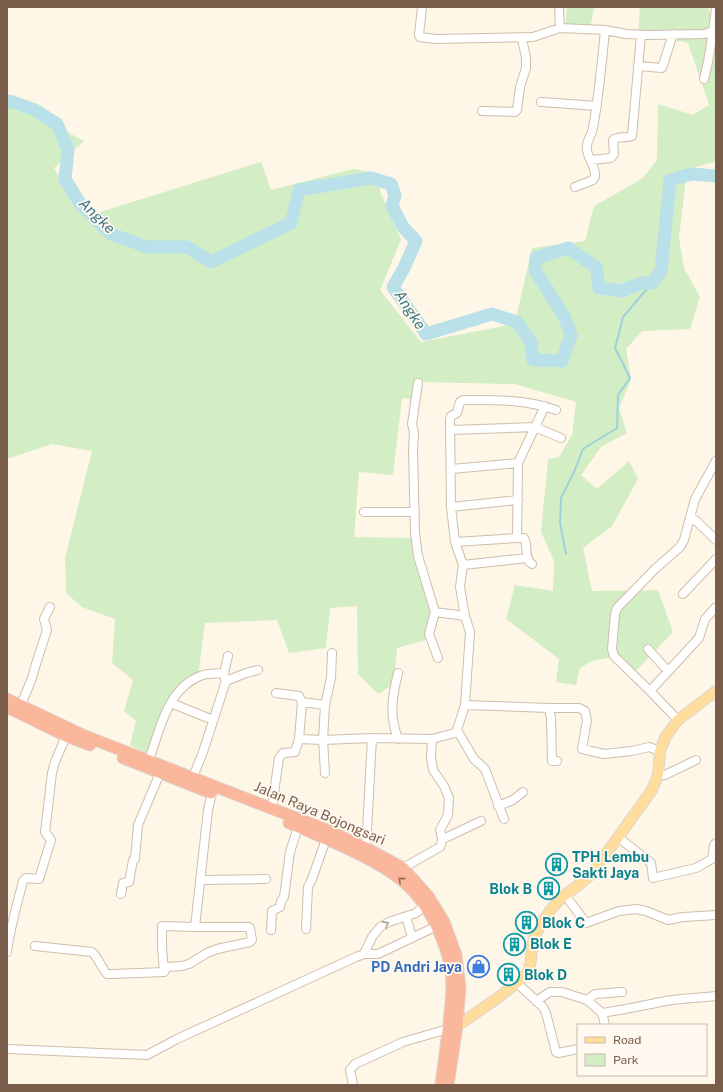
<svg xmlns="http://www.w3.org/2000/svg" width="723" height="1092" font-family="'Public Sans',sans-serif">
  <style>
    .green { fill: #d3edc4 }
    .lines { fill: none; stroke-linecap: round; stroke-linejoin: round }
    .stream { stroke: #a0d0db; stroke-width: 2 }
    .river { stroke: #bae1e9; stroke-width: 13 }
    .minor-casing { stroke: #d0bdac; stroke-width: 10 }
    .major-casing { stroke: #dcd5d0; stroke-width: 12 }
    .highway-casing { stroke: #dcd5d0; stroke-width: 13 }
    .minor { stroke: #fff; stroke-width: 8 }
    .major { stroke: #ffdd9d; stroke-width: 10 }
    .highway { stroke: #fbb79b; stroke-width: 11 }
    .oneway { stroke: #936e59 }
    .oneway2 { stroke: #af9d92 }
    .labels { text-anchor: middle; stroke-width: 3.5; stroke-linejoin: round; paint-order: stroke }
    .street-label { font-size: 14px; fill: #795c49; stroke: #fff9ef }
    .culture-label { font-size: 14px; font-weight: bold; fill: #0d838f; stroke: #fff9ef; text-anchor: start }
    .shop-label { font-size: 14px; font-weight: bold; fill: #366cbe; stroke: #fff9ef; text-anchor: end }
    .water-label { font-size: 15px; font-style: italic; fill: #3f7887; stroke: #fff9ef }
  </style>
  <rect width="100%" height="100%" fill="#fef6e7"/>
  <path class="green" d="M567 7H594L589 35 565 30Z
    M640 7H708L716 29V161L687 170 679 238 684 268 700 297 690 329 642 331 626 349 631 380 619 408 627 433 602 446 581 475 597 489 629 461 638 479 612 526 583 548 592 591 658 590 673 632 634 673 614 657 592 661 580 668 576 685 556 682 559 659 506 619 515 585 553 591 554 561 541 532 548 459 559 457 572 435 576 402 515 384 418 382 417 400 402 398 393 475 359 472 354 537 412 538 433 611 429 639 397 648 394 684 378 694 358 674 357 606 330 608 326 648 289 653 277 620 205 623 197 684 176 696 153 757 130 745 136 721 124 711 133 680 112 663 115 619 82 607 66 593 65 558 92 451 52 444 7 459V101L10 100 84 141 54 168 84 217 261 162 271 190 353 169 378 173 380 191 401 240 380 290 421 342 504 326 517 314 532 248 585 241 594 206 642 179 657 160 658 104 693 115 709 105 688 43 638 34Z"/>
  <g class="lines">
    <path class="stream" d="M566 554 560 523 561 498 574 472 583 449 617 428 618 395 630 378 615 348 623 317 652 283"/>
    <path class="river" d="M7 101 13 102 35 110 57 124 68 149 65 179 81 205 111 234 147 247H187L211 262 291 223 299 190 371 178 391 184 395 195 392 206 403 227 416 241 404 268 393 287 426 334 492 314 517 322 531 342 533 360 562 361 571 335 565 318 535 270 536 258 568 248 596 267 599 288 622 291 641 283H652L661 271 670 180 692 174 716 176"/>
    <defs>
      <path id="minor" d="M422 7 419 35 420 37 436 39 533 37 560 28 605 30 626 34 649 35 705 34 713 31 716 8
        M559 7 560 28
        M638 66 662 68 673 34
        M704 79 708 62 713 31
        M541 102 597 106
        M482 111 515 112 517 110 520 87 526 68V58L522 38
        M591 160 611 158 614 154 613 140C619 135 626 139 632 136L641 35
        M575 187 593 180 595 176C596 164 585 157 587 145 588 139 592 134 593 128 599 95 602 62 605 30
        M418 383 412 424 414 432 413 451 415 533 418 556 435 612 429 634 438 658
        M450 430 535 427 561 438
        M451 469 518 463
        M451 507 518 500
        M364 512H415
        M691 516 716 540
        M455 542 517 538
        M532 564C523 558 529 546 524 538H517L518 463 545 406
        M463 565 527 558
        M683 594 716 559
        M435 612 465 616
        M648 649 668 671
        M398 673C392 698 389 714 398 739
        M225 679 224 673 228 656
        M650 691 699 638 705 619 716 607
        M276 693 299 696 302 702 325 705
        M171 703 213 720
        M465 705 549 708 551 718 552 761H557
        M549 708H579L585 711 587 720 582 749 604 754 632 751 649 747 660 751
        M19 710 32 678 36 664 47 630 44 619 50 607
        M678 720 650 691 614 656 612 649 615 614 617 608 655 569 680 547 684 540 695 499 716 461
        M457 730 474 759 485 769 504 819
        M299 739 302 702
        M149 760C160 730 167 687 203 675 209 673 218 674 224 673
        M325 773 323 740 325 705 331 678 332 653
        M658 775H665L696 760
        M191 782 203 752 226 681 246 673 258 670
        M498 806 513 800 523 792
        M272 807 279 758 283 753 295 752 299 739 323 740 372 738 432 739
        M619 838 651 863 653 878 696 868 712 859 714 845 716 843
        M443 839 481 821
        M366 848 372 738
        M403 868 440 847C443 841 442 837 440 830L448 815 449 798 444 786 433 770 431 757 432 739 455 733 457 730 465 705 470 632 465 616 460 587 463 565 455 542 451 507 450 420 451 416 457 413 460 402 463 400C494 400 526 399 556 410
        M201 880 266 879
        M121 894 123 883 129 882 133 860 135 859 138 825 160 773
        M565 895 586 923 619 911 636 909 646 911 668 920 683 917 716 915
        M406 917 412 937
        M306 929 308 887 312 879 326 839
        M271 930 272 911 280 907 281 901 284 897 290 852 298 827
        M35 946 92 952C99 959 101 967 107 974H113L164 972 167 967 182 966 189 964 207 953 217 949 250 942 252 940 250 928 249 927H195L208 810 213 789
        M7 952C10 928 17 905 23 881L26 878 39 879 51 840 45 832 52 773 55 762 66 736
        M364 954 372 937 380 927 389 922 416 913 425 905
        M164 972 162 947V926L195 927
        M517 983 543 1007 546 1013 556 1052 558 1053 578 1049
        M587 1000 595 994 622 992
        M536 1001 550 992H562L587 1000 602 1013
        M605 1025 602 1013C623 1010 645 1005 666 1001 683 998 699 998 716 996
        M7 1049 147 1055 177 1039 356 957 364 954H378L437 926
        M353 1085 350 1070 355 1064 403 1042 448 1029"/>
      <path id="major" d="M451 1028 457 1026 499 997 526 975C534 964 529 948 535 936 542 921 552 906 564 896 574 888 584 882 593 872L652 790 658 775 660 751 666 736 678 720 716 691"/>
      <path id="highway" d="M7 699 85 736 322 828 366 848 403 868 428 896 444 922 456 955 460 987 457 1026 448 1085
        M7 707 66 736 90 745
        M123 758 211 793
        M289 823C307 830 324 838 342 846 388 867 420 885 440 934 447 950 452 967 452 984 452 998 450 1011 449 1024 446 1044 444 1064 441 1084"/>
    </defs>
    <use href="#minor" class="minor-casing"/>
    <use href="#major" class="major-casing"/>
    <use href="#highway" class="highway-casing"/>
    <use href="#minor" class="minor"/>
    <use href="#major" class="major"/>
    <use href="#highway" class="highway"/>
  </g>
  <defs><path id="oneway-chevron" d="M-2-3.5L2.5 0L-2 3.5" fill="none" stroke-width="1.6" stroke-linecap="round" stroke-linejoin="round"/></defs>
  <use class="oneway" href="#oneway-chevron" transform="translate(401 880) rotate(-139)"/>
  <use class="oneway2" href="#oneway-chevron" transform="translate(386 924) rotate(-29)"/>
  <defs>
    <symbol id="building-ring" viewBox="-11 -11 22 22"><circle r="9.5" fill="#fff9ef" stroke="#0f9aa8" stroke-width="1.5"/><path d="M-4-6H4V6H1V3H-1V6H-4ZM-2.5-4.3h1.7v1.8h-1.7ZM.8-4.3h1.7v1.8H.8ZM-2.5-1h1.7V.8h-1.7ZM.8-1h1.7V.8H.8Z" fill="#0f9aa8"/></symbol>
    <symbol id="shop-ring" viewBox="-11 -11 22 22"><circle r="9.5" fill="#fff9ef" stroke="#3f7fe0" stroke-width="1.5"/><path d="M-5-2.5h2.3a2.7 3.5 0 0 1 5.4 0H5L5.5 6h-11ZM-1.5-2.5h3a1.5 2.3 0 0 0-3 0Z" fill="#3f7fe0"/></symbol>
  </defs>
  <g fill-rule="evenodd">
    <use href="#building-ring" x="544" y="852" width="25" height="25"/>
    <use href="#building-ring" x="536" y="876" width="25" height="25"/>
    <use href="#building-ring" x="514" y="910" width="25" height="25"/>
    <use href="#building-ring" x="502" y="932" width="25" height="25"/>
    <use href="#shop-ring" x="466" y="954" width="25" height="25"/>
    <use href="#building-ring" x="496" y="962" width="25" height="25"/>
  </g>
  <g class="labels">
    <g class="street-label">
      <text transform="translate(320 813) rotate(23)" y="5">Jalan Raya Bojongsari</text>
    </g>
    <g class="culture-label">
      <text x="572" y="862">TPH Lembu<tspan x="572" dy="16">Sakti Jaya</tspan></text>
      <text x="532" y="894" text-anchor="end">Blok B</text>
      <text x="542" y="928">Blok C</text>
      <text x="530" y="949">Blok E</text>
      <text x="524" y="980">Blok D</text>
    </g>
    <g class="shop-label">
      <text x="462" y="972">PD Andri Jaya</text>
    </g>
    <g class="water-label">
      <text transform="translate(97 216) rotate(44)" y="5">Angke</text>
      <text transform="translate(410 310) rotate(57)" y="5">Angke</text>
    </g>
  </g>
  <rect width="723" height="1092" fill="none" stroke="#795c49" stroke-width="16"/>
  <rect x="577" y="1024" width="130" height="52" fill="#fff9ef" stroke="#c9baad"/>
  <rect x="585" y="1037" width="20" height="6" fill="#ffdd9d" stroke="#c9baad"/>
  <text x="613" y="1044" font-size="12" fill="#795c49">Road</text>
  <rect x="585" y="1054" width="20" height="12" fill="#d3edc4" stroke="#c9baad"/>
  <text x="613" y="1064" font-size="12" fill="#795c49">Park</text>
</svg>
